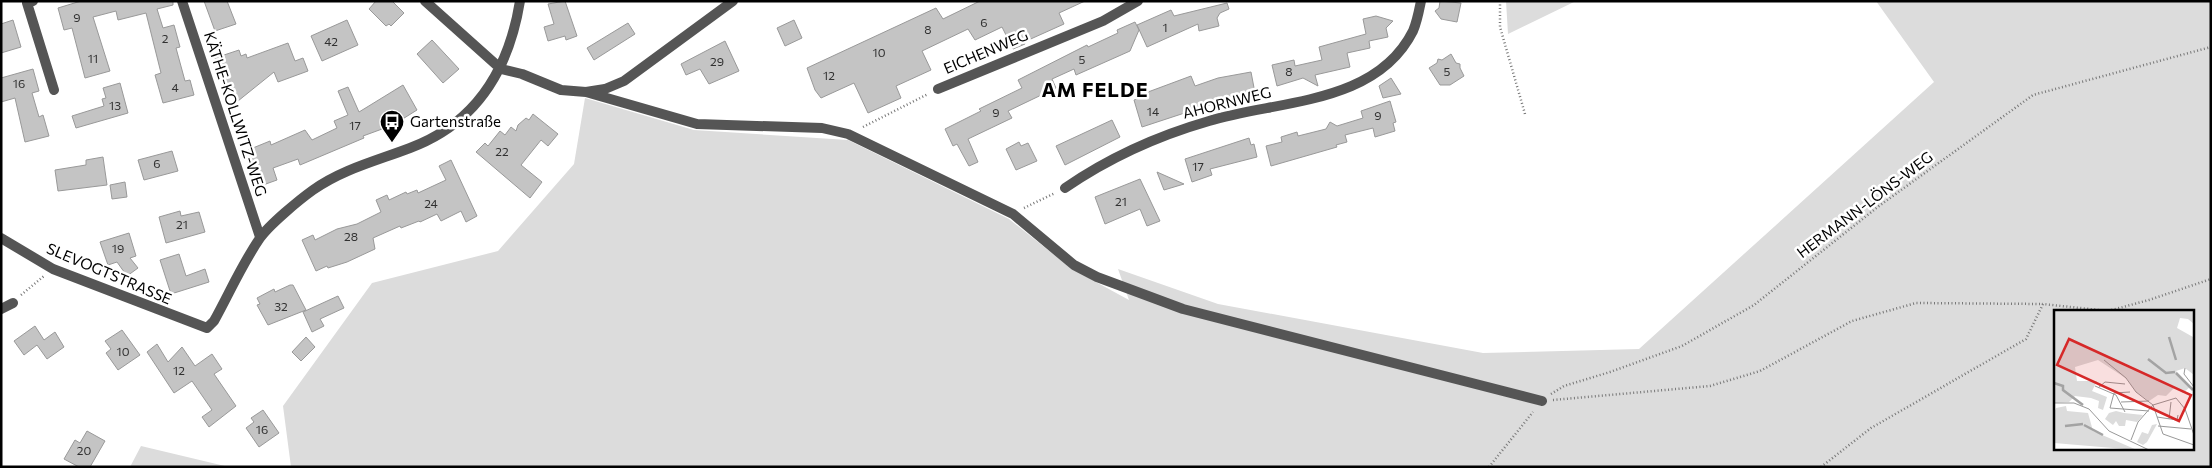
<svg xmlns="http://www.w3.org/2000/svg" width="2212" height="468" font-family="Commissioner,sans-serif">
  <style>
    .green { fill: #dcdcdc; fill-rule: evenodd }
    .building { fill: #c4c4c4; stroke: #999 }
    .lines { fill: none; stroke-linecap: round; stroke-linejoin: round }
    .path { stroke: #777; stroke-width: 2.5; stroke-dasharray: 1 2.5; stroke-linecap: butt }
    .minor { stroke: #555; stroke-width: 10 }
    .labels { text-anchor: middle; stroke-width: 5; stroke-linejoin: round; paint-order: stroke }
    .number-label { font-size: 12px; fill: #313131 }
    .street-label { font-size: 15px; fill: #000; stroke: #fff }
    .poi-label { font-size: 15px; fill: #000; stroke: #fff; text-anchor: start }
    .district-label { font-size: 20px; font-weight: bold; letter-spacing: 1px; fill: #000; stroke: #fff }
    .inset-river { fill: none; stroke: #a3a3a3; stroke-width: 2.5 }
    .inset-road { fill: none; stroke: #999; stroke-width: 1 }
    .view { fill: #d62828; fill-opacity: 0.15; stroke: #d62828; stroke-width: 2.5 }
    .inset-edge { fill: none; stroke: #000; stroke-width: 2.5 }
  </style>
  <rect width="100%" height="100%" fill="#fff"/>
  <path class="green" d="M1506 1H1576L1508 34Z
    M1876 1H2211V467H291L283 406 372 283 498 251 574 164 585 98 694 130 848 140 1009 219 1072 269 1129 300 1118 269 1218 304 1483 353 1639 349 1934 82ZM2056 312H2193V449H2056Z
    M141 446 229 467H130Z"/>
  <path class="building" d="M81 1H173V5L157 9 163 28 174 25 180 47 176 48 185 81 190 80 194 95 163 103 155 75 161 73 146 13 118 20 116 11 93 17 110 71 85 78 72 28 64 30 58 8Z
    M204 1H227L236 24 215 31Z
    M376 1H392L404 13 391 26 389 24 386 26 369 9Z
    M565 1 577 36 566 40 565 36 548 41 544 27 554 24 548 4Z
    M980 1H1085L1059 13 1064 24 1024 42 1025 44 1013 49 1002 27 975 40 968 29 922 51 931 70 896 86 901 98 868 113 854 83 821 98 815 90 807 68 936 8 943 19Z
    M1440 1 1461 3 1457 22 1441 19 1435 11 1439 8Z
    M1227 3 1229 9 1220 13 1217 18 1219 26 1199 31 1198 24 1147 47 1137 25 1171 10 1174 16Z
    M1376 16 1393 21 1386 28 1388 37 1369 41 1370 48 1347 53 1350 67 1315 75 1318 86 1303 78 1277 86 1272 65 1294 60 1295 66 1322 60 1319 47 1366 34 1363 19Z
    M13 20 21 47 1 53V24Z
    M347 20 358 45 322 61 311 36Z
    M794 20 802 38 785 46 777 28Z
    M1135 22 1139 30 1130 51 1076 75 1074 69 1052 79 1056 88 1008 111 1012 118 968 139 978 162 969 166 957 144 953 146 945 129 981 111 979 109 1022 88 1018 80 1087 45 1088 47 1118 33 1117 30Z
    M628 23 635 34 594 60 587 48Z
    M432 40 459 69 443 83 417 54Z
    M725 41 739 71 709 84 700 69 686 75 681 64Z
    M288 43 295 61 303 58 308 71 278 82 274 72 238 101 225 85 215 58 239 50 241 56 246 54 247 58Z
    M1451 54 1456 63 1460 64V68L1464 76 1450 85H1440L1429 68 1437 63 1438 59 1442 60Z
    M33 69 39 91 32 93 39 117 43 115 49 136 25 142 15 98 1 102V78Z
    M1251 72 1255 93 1217 100 1218 102 1142 127 1134 100 1149 95 1148 92 1191 76 1195 86 1218 78Z
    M1391 78 1401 94 1383 98 1379 86Z
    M120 83 128 113 76 128 72 116 104 106 102 99 106 98 103 88Z
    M403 85 417 110 393 125 363 136 364 138 300 165 298 159 273 168 277 180 263 185 258 173 257 174 248 150 270 141 271 145 305 130 312 140 337 128 334 121 348 115 338 91 348 87 359 112Z
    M1390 101 1396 122 1393 123 1395 131 1375 137 1373 128 1345 135 1347 142 1336 145 1337 147 1271 166 1266 146 1282 142 1281 137 1297 132 1298 136 1326 129 1330 122 1337 126 1363 118 1361 111Z
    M533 114 558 134 548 146 541 140 521 165 542 182 530 198 476 152 485 143 488 146 500 131 505 135 511 127 516 131 518 125 526 118 529 120Z
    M1112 120 1120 137 1065 165 1056 146Z
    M1249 138 1251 145 1254 144 1257 157 1210 169 1212 175 1192 182 1185 159Z
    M1019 142 1021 146 1028 143 1037 161 1016 170 1006 149Z
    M172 151 178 171 144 180 138 160Z
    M103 157 107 185 58 191 55 170 86 165V160Z
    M451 160 477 216 466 222 461 211 441 221 437 214 420 222 419 221 401 228 400 226 373 238 375 249 347 262 328 268 327 266 316 271 302 240 313 235 315 240 337 229 357 224 381 212 376 200 387 195 389 200 406 192 407 194 417 190 418 193 446 180 439 166Z
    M1157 172 1184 184 1164 190Z
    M1140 179 1160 221 1147 226 1140 209 1105 224 1095 197Z
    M125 182 127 197 112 199 110 185Z
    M180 211 181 216 199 212 205 232 166 243 159 217Z
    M129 233 136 256 130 258 138 268 127 276 117 262 108 265 100 242Z
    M179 254 186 276 205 269 209 282 171 294 160 260Z
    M290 285H293L306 310 268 325 257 305 260 304 257 298 274 289 275 292Z
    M338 296 344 308 320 319 324 326 312 332 303 312Z
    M35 326 44 340 55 332 64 347 47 359 37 345 24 355 14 341Z
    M122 330 140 355 118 370 106 353 111 349 105 341Z
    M306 337 315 347 301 361 292 352Z
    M157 344 168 362 182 347 195 366 212 354 222 369 214 374 236 406 209 427 202 417 212 410 192 381 174 393 147 352Z
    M263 410 279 433 259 447 246 428 254 422 251 418Z
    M87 431 105 441 90 467H79L64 459 75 440 80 443Z"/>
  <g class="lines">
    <path class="path" d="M1500 1V27L1525 114
      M863 127 928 94
      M1024 208 1055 193
      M21 295 44 276
      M1551 394 1564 386 1610 372 1682 346 1754 305 1879 206 2033 95 2211 47
      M1553 400 1710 386 1760 371 1852 321 1916 303 2043 304
      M1489 467 1533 412
      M1821 467 1871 428 2026 339 2043 304 2108 311 2149 300 2211 279"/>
    <path class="minor" d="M33 1 27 3 54 90
      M182 1 260 237
      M425 1 501 69 522 74 561 90 586 92 605 89 624 81 733 1
      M938 89 1103 21 1138 1
      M586 92 697 124 822 128 848 134 1013 214 1074 265 1097 277 1183 309 1542 401
      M1065 188C1110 157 1157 136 1209 121 1278 100 1376 105 1413 31 1417 22 1419 11 1421 1
      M1 238 53 269 207 328 214 321C229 294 242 264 260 238 269 225 299 200 313 190 343 169 376 161 410 148 477 123 509 69 520 1
      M1 309 13 303"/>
  </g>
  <defs>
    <symbol id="bus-pin" viewBox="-11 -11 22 30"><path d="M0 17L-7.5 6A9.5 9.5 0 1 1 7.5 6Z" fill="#000" stroke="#fff"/><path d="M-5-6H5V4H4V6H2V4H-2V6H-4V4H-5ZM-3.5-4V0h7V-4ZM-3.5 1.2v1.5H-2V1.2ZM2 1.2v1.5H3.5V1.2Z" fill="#fff"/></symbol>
  </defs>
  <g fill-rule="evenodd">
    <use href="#bus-pin" x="378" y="108" width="28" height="38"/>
  </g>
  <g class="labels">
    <g class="number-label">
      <text x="77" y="22">9</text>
      <text x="984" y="27">6</text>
      <text x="1165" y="32">1</text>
      <text x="928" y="34">8</text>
      <text x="165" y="43">2</text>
      <text x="331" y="46">42</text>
      <text x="879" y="57">10</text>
      <text x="93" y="63">11</text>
      <text x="1082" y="64">5</text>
      <text x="717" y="66">29</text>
      <text x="1289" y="76">8</text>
      <text x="1447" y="76">5</text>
      <text x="829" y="80">12</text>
      <text x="19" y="88">16</text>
      <text x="175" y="92">4</text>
      <text x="115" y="110">13</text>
      <text x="1153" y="116">14</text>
      <text x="996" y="117">9</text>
      <text x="1378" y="120">9</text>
      <text x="355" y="130">17</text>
      <text x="502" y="156">22</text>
      <text x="157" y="168">6</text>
      <text x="1198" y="171">17</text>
      <text x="1121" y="206">21</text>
      <text x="431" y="208">24</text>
      <text x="182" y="229">21</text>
      <text x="351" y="241">28</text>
      <text x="118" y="253">19</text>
      <text x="281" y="311">32</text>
      <text x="123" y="356">10</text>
      <text x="179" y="375">12</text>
      <text x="262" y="434">16</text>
      <text x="84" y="455">20</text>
    </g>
    <g class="street-label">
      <text transform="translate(986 52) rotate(-23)" y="5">EICHENWEG</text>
      <text transform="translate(1227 103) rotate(-14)" y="5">AHORNWEG</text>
      <text transform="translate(235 114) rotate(72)" y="5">KÄTHE-KOLLWITZ-WEG</text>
      <text transform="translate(1865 205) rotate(-37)" y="5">HERMANN-LÖNS-WEG</text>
      <text transform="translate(109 274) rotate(23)" y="5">SLEVOGTSTRASSE</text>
    </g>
    <g class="poi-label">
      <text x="410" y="127">Gartenstraße</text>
    </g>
    <g class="district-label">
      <text x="1095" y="97">AM FELDE</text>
    </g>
  </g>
  <g transform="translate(2054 310)">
    <rect width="140" height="140" fill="#fff"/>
    <path d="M0 0H140V14L134 9 126 8 123 18 139 27 140 65 131 58 122 61 136 77 129 83 121 77 112 86 104 85 95 91 82 82 73 69 44 50 21 57 23 71H43L38 81 53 87 49 100 44 98 45 91 37 88 21 86 15 92 0 93ZM12 96 13 101 34 103 39 121 83 140 0 133V103L2 98ZM62 101 70 103 89 105 83 112 72 110 71 116H65L62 111 59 115 51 109 55 103ZM103 114 93 132 89 135 83 132 88 122 94 124 98 115Z" fill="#dcdcdc"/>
    <path class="inset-river" d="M115 27 122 50M94 49 112 63 121 62M122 63 139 80M0 73 9 76V80L29 95M30 115 49 125M11 116 29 114"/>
    <path class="inset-road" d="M50 50 72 68 82 82 99 95 109 124 140 135M131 58 130 64 140 77M41 76 62 85 71 102M44 78 51 72 71 74M60 83 56 98 95 101M60 83 76 82M67 92 95 91M0 93H20L35 99 55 121 95 140M103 107 123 110 124 105M115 109 117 92M104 116 137 119M77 130 84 112 99 95 122 88 131 99 140 125M112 140H131"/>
    <path class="view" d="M15 29 137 85 125 111 3 55Z"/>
    <rect width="140" height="140" class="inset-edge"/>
  </g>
  <rect width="2212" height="468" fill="none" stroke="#000000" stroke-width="5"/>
</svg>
